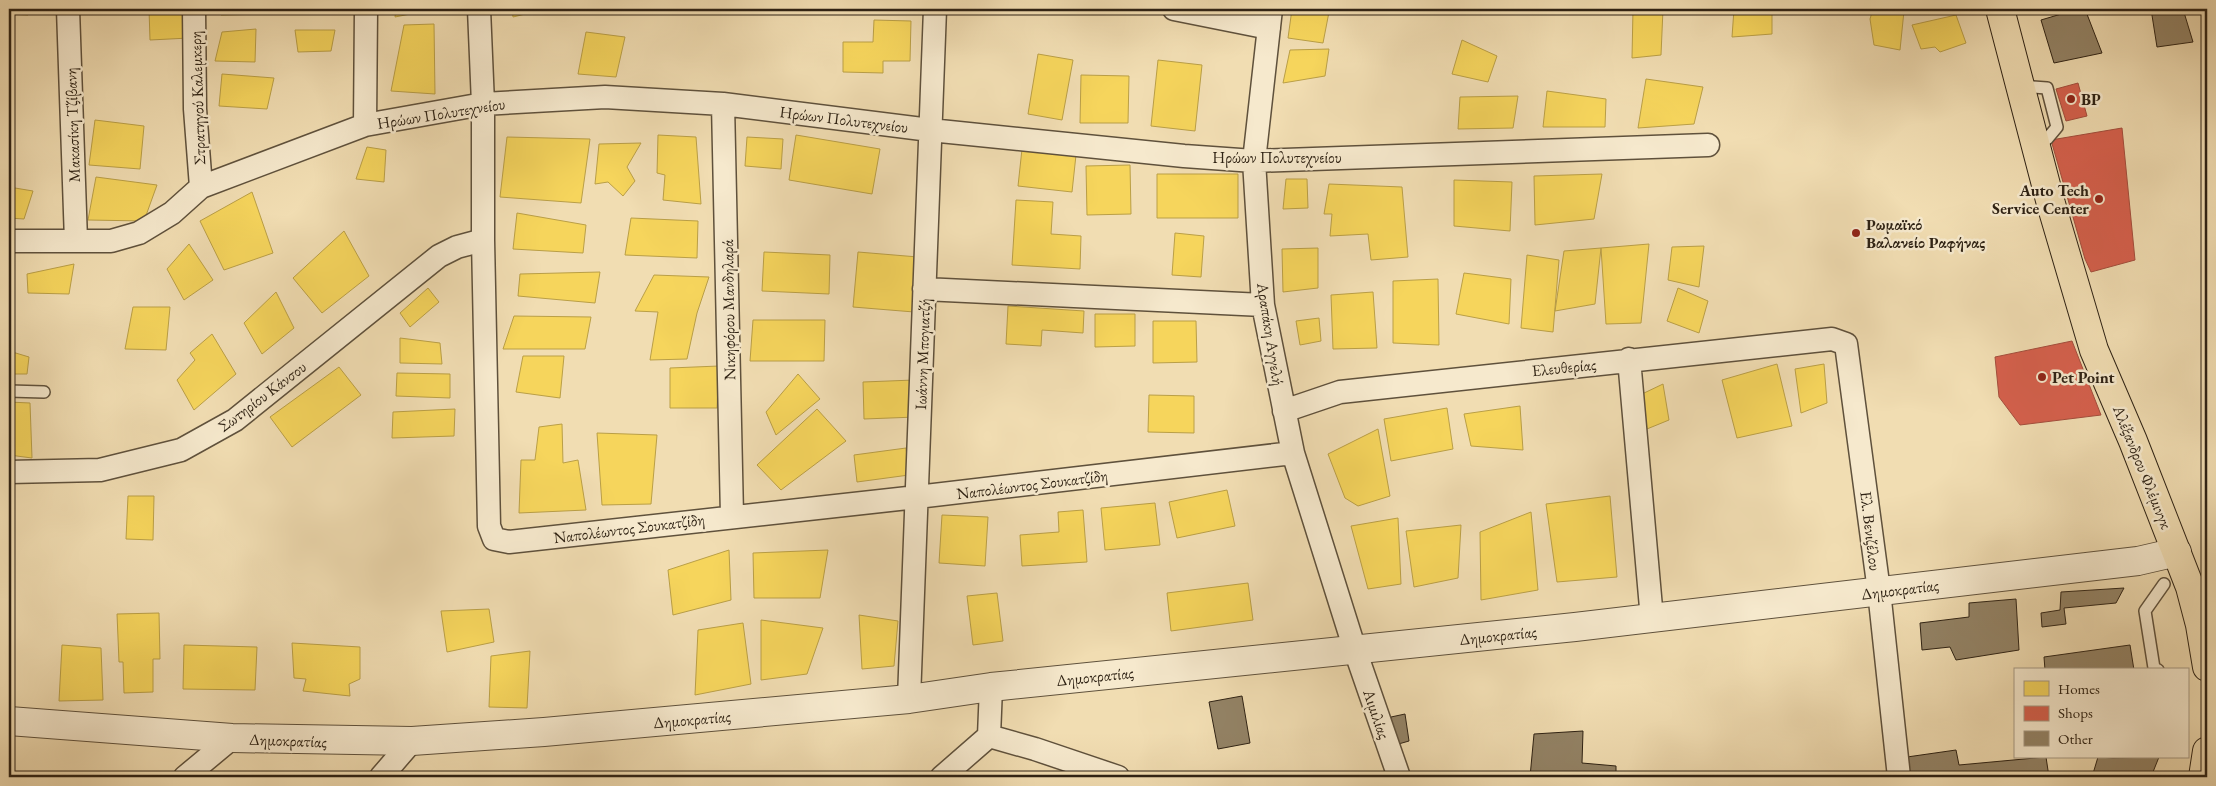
<svg xmlns="http://www.w3.org/2000/svg" width="2216" height="786" font-family="'EB Garamond',serif">
  <style>
    .homes { fill: #f6d55c; stroke: #ba9f46 }
    .shops { fill: #d6604d; stroke: #a44d3c }
    .building { fill: #938366; stroke: #2e2214 }
    .lines { fill: none; stroke-linecap: round; stroke-linejoin: round }
    .service-casing { stroke: #5f513c; stroke-width: 14 }
    .minor-casing { stroke: #5f513c; stroke-width: 25 }
    .tertiary-casing { stroke: #5f513c; stroke-width: 30 }
    .primary-casing { stroke: #2e2214; stroke-width: 30 }
    .service { stroke: #f6e9cd; stroke-width: 11 }
    .minor { stroke: #f6e9cd; stroke-width: 22 }
    .tertiary { stroke: #f6e9cd; stroke-width: 28 }
    .primary { stroke: #f1ddb2; stroke-width: 28 }
    .poi-dot { fill: #8f2418; stroke: #f6e9cd; stroke-width: 2 }
    .labels { text-anchor: middle; stroke-width: 5; stroke-linejoin: round; paint-order: stroke }
    .street-label { font-size: 16px; fill: #2e2214; stroke: #f6e9cd }
    .poi-label { font-size: 16px; font-weight: bold; fill: #2e2214; stroke: #f6e9cd; text-anchor: start }
  </style>
  <rect width="100%" height="100%" fill="#f1ddb2"/>
  <filter id="stains"><feTurbulence type="fractalNoise" baseFrequency=".004" numOctaves="4"/><feColorMatrix values="0 0 0 0 .2 0 0 0 0 .09 0 0 0 0 .02 0 0 0 .5 -.17"/></filter>
  <radialGradient id="worn" r=".72"><stop offset=".6" stop-color="#630" stop-opacity="0"/><stop offset="1" stop-color="#630" stop-opacity=".3"/></radialGradient>
  <path class="homes" d="M9 9H28V15L9 14Z
    M81 9H103L102 13 81 11Z
    M149 9H188L189 38 150 40Z
    M219 9H268L269 14 221 15Z
    M396 9H436L395 17Z
    M512 9H546L513 17Z
    M576 9H628V14H575Z
    M1292 9 1329 12 1323 43 1288 38Z
    M1633 9H1663L1661 55 1632 58Z
    M1734 9H1772V34L1732 37Z
    M1873 9 1904 11 1900 50 1874 45 1870 19Z
    M1956 15 1966 43 1940 52 1935 47 1921 49 1912 25Z
    M874 20 911 21 910 61H883V73L843 72V42H873Z
    M434 24 435 94 391 91 404 25Z
    M256 29 255 62 215 61 222 32Z
    M295 30H335L331 51 298 52Z
    M586 32 625 37 616 77 578 74Z
    M1462 40 1497 56 1488 82 1452 74Z
    M1329 49 1325 76 1283 83 1290 50Z
    M1038 54 1073 60 1062 120 1028 114Z
    M1158 60 1202 65 1195 131 1151 126Z
    M222 74 274 78 267 109 219 106Z
    M1081 75 1129 76 1128 123H1080Z
    M1646 79 1703 87 1694 124 1638 128Z
    M1547 91 1606 99 1605 127H1543Z
    M1518 96 1513 128 1458 129 1460 97Z
    M95 120 144 126 140 169 89 165Z
    M658 135 696 137 701 204 663 200 665 175 657 173Z
    M796 135 880 149 872 194 789 180Z
    M507 137 590 139 581 203 500 197Z
    M747 137 783 139 781 169 745 166Z
    M641 143 627 167 635 181 623 196 608 182 595 184 599 144Z
    M367 147 386 150 384 182 356 179Z
    M1022 149 1076 155 1072 192 1018 186Z
    M1130 165 1131 214 1087 215 1086 166Z
    M1157 174H1238V218H1157Z
    M1602 174 1594 219 1535 225 1534 176Z
    M96 177 157 185 144 221 88 220Z
    M1286 179H1307L1308 208 1283 209Z
    M1454 180 1512 182 1510 231 1454 226Z
    M1329 184 1402 187 1408 257 1371 260 1368 234 1330 236 1332 214H1324Z
    M9 187 33 191 24 219 9 218Z
    M252 192 273 253 224 270 200 221Z
    M1016 200 1053 202 1051 234 1081 236 1080 269 1012 265Z
    M517 213 586 225 583 253 513 249Z
    M631 218 698 221 697 258 625 255Z
    M344 231 369 276 322 313 293 278Z
    M1175 233 1204 236 1201 277 1172 275Z
    M189 244 213 280 184 300 167 269Z
    M1649 244 1641 323 1606 324 1601 248Z
    M1704 246 1699 287 1668 280 1672 247Z
    M1318 248V288L1283 292 1282 249Z
    M1601 248 1595 304 1555 311 1564 251Z
    M764 252 830 255 829 294 762 291Z
    M858 252 918 257 914 312 853 307Z
    M1527 255 1559 260 1553 332 1521 328Z
    M74 264 69 294 28 293 27 274Z
    M600 272 595 303 518 296 520 274Z
    M1464 273 1511 279 1509 324 1456 314Z
    M654 275 709 277 697 313 687 359 650 360 658 312 635 311Z
    M1438 279 1439 345 1393 343V281Z
    M428 288 439 302 410 327 400 313Z
    M1678 288 1708 301 1699 333 1667 321Z
    M276 292 294 328 262 354 244 323Z
    M1373 292 1377 348 1333 349 1331 295Z
    M1008 306 1084 311 1083 333 1042 330 1041 346 1006 344Z
    M133 307H170L166 350 125 349Z
    M1095 314H1135V346L1095 347Z
    M514 316 591 317 585 349H503Z
    M1319 318 1321 341 1300 345 1296 321Z
    M753 320H825L824 361H750Z
    M1153 321H1196L1197 362 1153 363Z
    M212 334 236 374 194 410 177 380 195 360 190 353Z
    M400 338 440 343 442 364 400 363Z
    M9 351 29 357 27 374H9Z
    M523 356H564L560 398 516 392Z
    M1777 364 1792 426 1737 438 1722 380Z
    M1824 364 1827 403 1801 413 1795 369Z
    M719 366 717 408H670V368Z
    M339 367 361 395 292 447 270 417Z
    M397 373 450 374V398L396 396Z
    M798 374 820 399 776 435 766 412Z
    M914 380 916 417 864 419 863 382Z
    M1663 384 1669 420 1642 431V394Z
    M1149 395 1194 396V433L1148 432Z
    M9 402 30 403 32 458 9 455Z
    M1520 406 1523 450 1471 446 1464 414Z
    M1447 408 1453 449 1391 461 1384 419Z
    M455 409 454 436 392 438 393 412Z
    M817 409 846 441 781 490 757 465Z
    M562 424 563 463 578 460 586 510 519 513 521 460H535L539 427Z
    M1378 429 1390 496 1358 506 1345 498 1328 454Z
    M597 433 657 435 651 504 602 505Z
    M906 448 909 475 857 482 854 455Z
    M1227 490 1235 526 1177 538 1169 502Z
    M128 496H154L153 540 126 539Z
    M1610 496 1617 577 1557 582 1546 504Z
    M1155 503 1160 545 1105 550 1101 508Z
    M1083 510 1087 562 1022 566 1020 535 1059 532 1058 512Z
    M1531 512 1538 590 1481 600 1480 532Z
    M942 515 988 517 985 566 939 563Z
    M1398 518 1401 584 1368 589 1351 526Z
    M1461 525 1458 578 1414 587 1406 531Z
    M729 550 731 600 673 615 668 570Z
    M828 550 820 598H754L753 553Z
    M1248 583 1253 620 1171 631 1167 593Z
    M997 593 1003 641 973 645 967 596Z
    M489 609 494 642 447 652 441 611Z
    M159 613 160 659H153V692L124 693 123 662H119L117 614Z
    M859 615 898 621 894 666 862 669Z
    M761 620 823 628 807 674 761 680Z
    M743 623 751 684 695 695 698 630Z
    M292 643 360 647V679L349 684 350 696 303 691 306 679 294 678Z
    M62 645 101 648 103 700 59 701Z
    M184 645 257 647 255 690 183 689Z
    M530 651 527 708 489 707 491 656Z"/>
  <path class="shops" d="M2078 83 2087 116 2066 121 2056 89Z
    M2122 128 2135 260 2091 272 2085 259 2051 140Z
    M2072 341 2101 415 2020 425 1999 397 1995 357Z"/>
  <path class="building" d="M2078 9H2085L2102 53 2054 63 2041 20Z
    M2151 9H2183L2193 42 2157 47Z
    M2124 588 2116 603 2064 608 2066 624 2042 627 2041 613 2060 610 2061 592Z
    M2016 599 2019 650 1956 660 1950 647 1922 650 1920 623 1969 617V603Z
    M2130 645 2134 670H2045L2044 657Z
    M1242 696 1250 743 1218 749 1209 702Z
    M1405 714 1409 741 1395 745 1391 717Z
    M1583 731 1582 763 1616 766V777H1530L1534 734Z
    M1956 750 1959 765 2046 757 2049 777H1904L1900 758Z
    M2098 757 2113 758 2159 757 2151 777H2092Z"/>
  <g class="lines">
    <defs>
      <path id="service" d="M2033 87 2047 88 2057 127 2047 139
        M9 391 44 392
        M2158 670 2154 668 2145 611 2164 584"/>
      <path id="minor" d="M68 9 76 241
        M194 9 195 109 201 187
        M479 9 483 104V240L489 526 494 539 509 542 917 497 1293 453
        M1174 9 1269 28
        M1271 9 1254 161 1263 305 1293 453 1355 650 1399 777
        M723 104 732 516
        M365 125 366 9
        M9 241H111L139 233 172 213 201 187 365 125 483 104 605 97 723 104 930 130 1184 156 1254 161 1708 145
        M924 289 1263 305
        M1629 359 1652 619
        M1284 411 1340 392 1832 339 1846 344 1879 591 1899 777
        M9 472 100 470 181 450 235 420 439 256 457 247 483 240
        M909 699 935 9
        M989 736 1035 749 1118 777
        M185 777 232 738
        M381 777 412 741
        M942 777 989 736 991 687"/>
      <path id="tertiary" d="M9 721 232 738 412 741 544 732 909 699 991 687 1575 627 2138 561 2177 552"/>
      <path id="primary" d="M2000 9 2051 204 2094 350 2133 441 2190 587 2200 625 2207 667
        M2203 777 2207 751"/>
    </defs>
    <use href="#service" class="service-casing"/>
    <use href="#minor" class="minor-casing"/>
    <use href="#tertiary" class="tertiary-casing"/>
    <use href="#primary" class="primary-casing"/>
    <use href="#service" class="service"/>
    <use href="#minor" class="minor"/>
    <use href="#tertiary" class="tertiary"/>
    <use href="#primary" class="primary"/>
  </g>
  <g class="poi-dot">
    <circle cx="2071" cy="99" r="5"/>
    <circle cx="2099" cy="199" r="5"/>
    <circle cx="1856" cy="233" r="5"/>
    <circle cx="2042" cy="377" r="5"/>
  </g>
  <g class="labels">
    <g class="street-label">
      <text transform="translate(197 98) rotate(-92)" y="6">Στρατηγού Καλεμκερη</text>
      <text transform="translate(441 113) rotate(-9)" y="6">Ηρώων Πολυτεχνείου</text>
      <text transform="translate(844 119) rotate(7)" y="6">Ηρώων Πολυτεχνείου</text>
      <text transform="translate(72 125) rotate(-92)" y="6">Μακασίκη Τζίβανη</text>
      <text x="1277" y="163">Ηρώων Πολυτεχνείου</text>
      <text transform="translate(728 310) rotate(-91)" y="6">Νικηφόρου Μανδηλαρά</text>
      <text transform="translate(1271 334) rotate(81)" y="6">Αραπάκη Αγγελή</text>
      <text transform="translate(922 354) rotate(-88)" y="6">Ιωάννη Μπογιατζή</text>
      <text transform="translate(1564 367) rotate(-6)" y="6">Ελευθερίας</text>
      <text transform="translate(262 396) rotate(-37)" y="6">Σωτηρίου Κάνσου</text>
      <text transform="translate(2143 467) rotate(68)" y="6">Αλέξανδρου Φλέμινγκ</text>
      <text transform="translate(1032 484) rotate(-7)" y="6">Ναπολέωντος Σουκατζίδη</text>
      <text transform="translate(629 528) rotate(-7)" y="6">Ναπολέωντος Σουκατζίδη</text>
      <text transform="translate(1871 531) rotate(83)" y="6">Ελ. Βενιζέλου</text>
      <text transform="translate(1900 589) rotate(-7)" y="6">Δημοκρατίας</text>
      <text transform="translate(1498 635) rotate(-6)" y="6">Δημοκρατίας</text>
      <text transform="translate(1095 676) rotate(-6)" y="6">Δημοκρατίας</text>
      <text transform="translate(1377 714) rotate(71)" y="6">Αιμιλίας</text>
      <text transform="translate(692 719) rotate(-5)" y="6">Δημοκρατίας</text>
      <text transform="translate(288 740) rotate(2)" y="6">Δημοκρατίας</text>
    </g>
    <g class="poi-label">
      <text x="2081" y="105">BP</text>
      <text x="2089" y="196" text-anchor="end">Auto Tech<tspan x="2089" dy="18">Service Center</tspan></text>
      <text x="1866" y="230">Ρωμαϊκό<tspan x="1866" dy="18">Βαλανείο Ραφήνας</tspan></text>
      <text x="2052" y="383">Pet Point</text>
    </g>
  </g>
  <rect width="2216" height="786" fill="none" stroke="#f1ddb2" stroke-width="30"/>
  <rect x="10" y="10" width="2196" height="766" fill="none" stroke="#2e2214" stroke-width="2.5"/>
  <rect x="15" y="15" width="2186" height="756" fill="none" stroke="#2e2214"/>
  <rect x="2014" y="668" width="175" height="90" fill="#f6e9cd" stroke="#a69983"/>
  <rect x="2024" y="681" width="25" height="15" fill="#f6d55c" stroke="#a69983"/>
  <text x="2058" y="694" font-size="15" fill="#2e2214">Homes</text>
  <rect x="2024" y="706" width="25" height="15" fill="#d6604d" stroke="#a69983"/>
  <text x="2058" y="718" font-size="15" fill="#2e2214">Shops</text>
  <rect x="2024" y="731" width="25" height="15" fill="#938366" stroke="#a69983"/>
  <text x="2058" y="744" font-size="15" fill="#2e2214">Other</text>
  <rect width="100%" height="100%" filter="url(#stains)"/>
  <rect width="100%" height="100%" fill="url(#worn)"/>
</svg>
